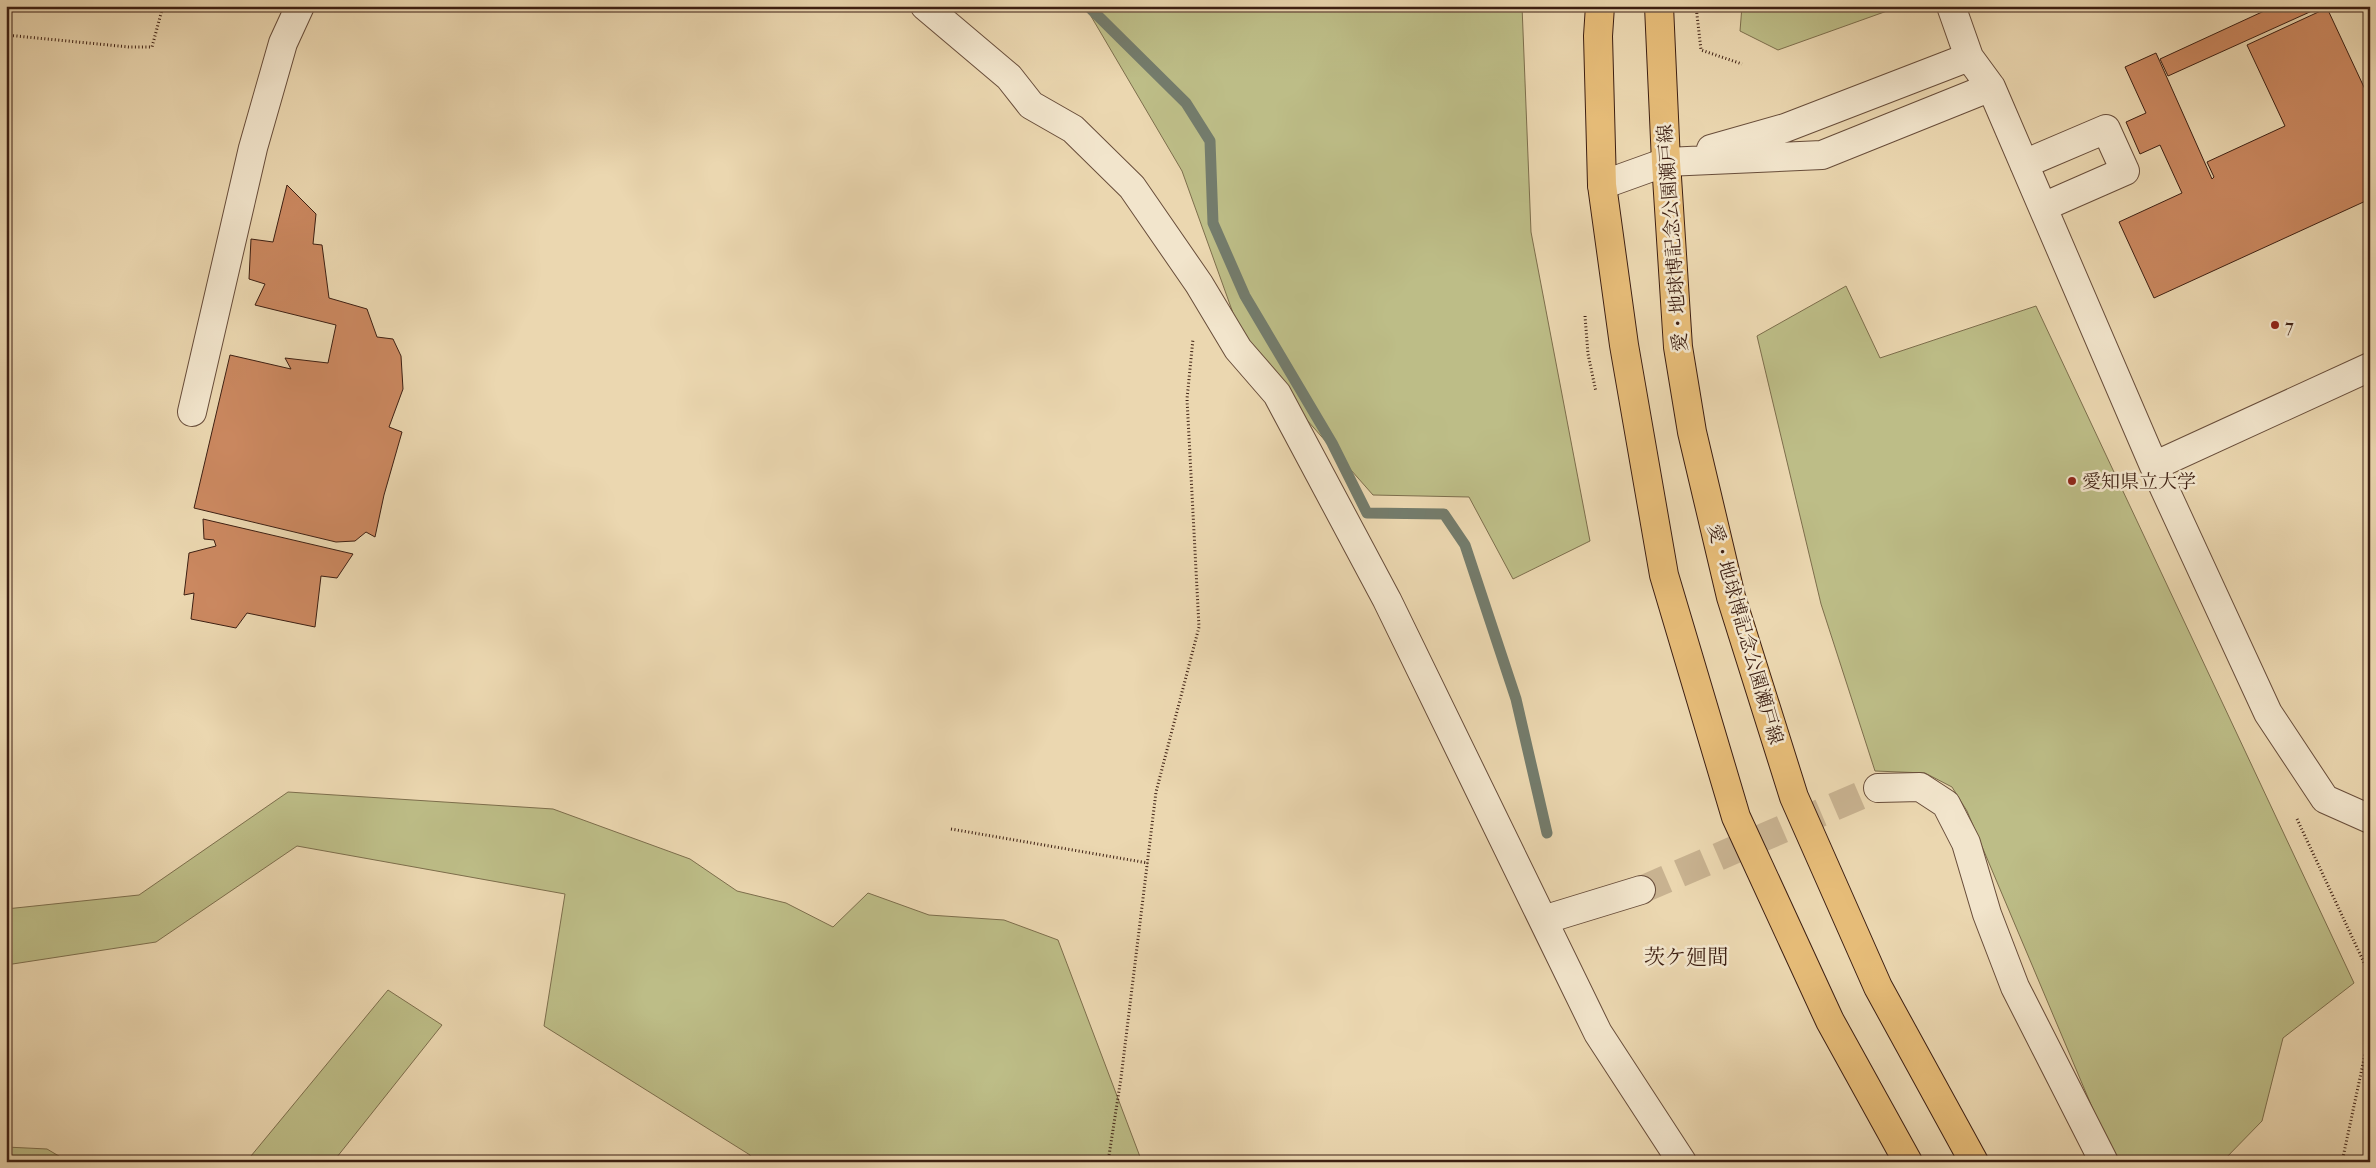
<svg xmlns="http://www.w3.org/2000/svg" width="2376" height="1168" font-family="'IM FELL Double Pica','Noto Serif JP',serif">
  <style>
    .green { fill: #bdbd87; stroke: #7d6e4c }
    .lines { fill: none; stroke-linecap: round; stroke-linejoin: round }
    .stream { stroke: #747c6c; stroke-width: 11 }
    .building { fill: #cb8860; stroke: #3d1f12 }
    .minor-tunnel { stroke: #c8b290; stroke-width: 28; stroke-dasharray: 28 14; stroke-linecap: butt }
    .minor-casing { stroke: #684d3a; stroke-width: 30 }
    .major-casing { stroke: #3d1f12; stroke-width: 30 }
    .path { stroke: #3d1f12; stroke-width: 3; stroke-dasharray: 1 2.5; stroke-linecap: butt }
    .minor { stroke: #f2e5cc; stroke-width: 28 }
    .major { stroke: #e6bc78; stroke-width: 28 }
    .poi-dot { fill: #8f2418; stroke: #f2e5cc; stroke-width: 2 }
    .labels { text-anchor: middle; stroke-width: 5; stroke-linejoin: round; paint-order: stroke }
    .street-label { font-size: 19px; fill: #3d1f12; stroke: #f2e5cc }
    .poi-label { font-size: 19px; fill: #3d1f12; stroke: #f2e5cc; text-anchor: start }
    .quarter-label { font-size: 21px; fill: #3d1f12; stroke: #f2e5cc }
  </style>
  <rect width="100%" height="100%" fill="#ebd7b0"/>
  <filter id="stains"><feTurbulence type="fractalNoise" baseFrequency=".004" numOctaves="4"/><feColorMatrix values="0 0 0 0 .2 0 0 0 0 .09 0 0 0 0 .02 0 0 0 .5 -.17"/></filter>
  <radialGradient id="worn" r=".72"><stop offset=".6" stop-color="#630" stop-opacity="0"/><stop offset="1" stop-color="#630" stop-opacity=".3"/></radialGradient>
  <path class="green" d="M1085 6H1522L1531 232 1590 541 1513 579 1469 497 1373 495 1247 352 1182 171Z
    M1742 6H1901L1778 50 1740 31Z
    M1846 286 1880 358 2036 306 2354 983 2283 1038 2262 1121 2222 1162H2117L2111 1152 1967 811 1952 787 1925 773 1875 771 1821 604 1757 336Z
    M288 792 553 809 690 859 737 891 786 903 833 927 868 893 929 915 1004 920 1058 940 1142 1162H751L750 1155 544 1026 565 894 297 846 156 942 6 965V909L139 895Z
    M388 990 442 1025 333 1162H246Z
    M6 1147 47 1149 69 1162H6Z"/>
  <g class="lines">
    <path class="stream" d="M1088 6 1186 103 1210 141 1213 223 1245 296 1332 443 1367 513 1444 514 1465 545 1516 699 1547 833"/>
  </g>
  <path class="building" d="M2275 6H2323L2168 76 2160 59Z
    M2327 8 2370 100V199L2154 298 2119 222 2182 193 2160 145 2140 154 2126 122 2146 113 2125 67 2156 53 2212 179 2214 177 2207 162 2285 126 2247 45Z
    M287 185 316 214 313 244 322 245 329 298 367 309 377 337 393 339 401 356 403 389 389 427 402 432 384 495 375 537 366 532 355 541 336 542 194 508 230 355 291 369 285 358 328 363 336 325 255 305 265 284 249 279 251 239 273 242Z
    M203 519 353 554 337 578 321 576 315 627 247 613 236 628 191 619 194 593 184 595 189 553 216 546 214 540 204 539Z"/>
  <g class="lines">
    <path class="minor-tunnel" d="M1641 890 1878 788"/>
    <defs>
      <path id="minor" d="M925 6 1009 77 1031 105 1073 129 1132 187 1199 284 1238 349 1277 394 1387 600 1598 1033 1682 1162
        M1951 6 1969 57 1991 87 2154 466 2268 713 2325 799 2370 819
        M1711 149 1785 128 1969 57
        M2024 164 2106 129 2125 171 2043 207
        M1602 185 1666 162 1822 155 1991 87
        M192 412 253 148 283 43 300 6
        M2154 466 2370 367
        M1878 788 1920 787 1946 804 1966 843 1987 914 2015 987 2104 1162
        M1543 920 1641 890"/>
      <path id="major" d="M1600 6 1598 36 1602 185 1624 345 1664 575 1736 817 1830 1021 1908 1162
        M1659 6 1666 162 1678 347 1692 432 1731 597 1794 797 1878 987 1974 1162"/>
    </defs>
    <use href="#minor" class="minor-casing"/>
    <use href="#major" class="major-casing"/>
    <path class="path" d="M1696 6 1701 50 1742 64
      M6 35 129 47H152L163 6
      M1585 316 1588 354 1596 392
      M2297 819 2367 969 2370 1023
      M951 829 1148 863
      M1108 1162 1121 1078 1156 792 1199 627 1187 399 1193 339
      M2342 1162 2370 1031"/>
    <use href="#minor" class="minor"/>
    <use href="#major" class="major"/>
  </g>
  <g class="poi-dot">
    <circle cx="2275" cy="325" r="5"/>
    <circle cx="2072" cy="481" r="5"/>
  </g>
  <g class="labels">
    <g class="street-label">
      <text transform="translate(1672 238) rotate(-94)" y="7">愛・地球博記念公園瀬戸線</text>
      <text transform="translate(1746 634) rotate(74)" y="7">愛・地球博記念公園瀬戸線</text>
    </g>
    <g class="poi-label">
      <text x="2285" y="332">7</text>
      <text x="2082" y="488">愛知県立大学</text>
    </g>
    <g class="quarter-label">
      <text x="1686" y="964">茨ケ廻間</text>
    </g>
  </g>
  <rect width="2376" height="1168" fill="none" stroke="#ebd7b0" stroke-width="25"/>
  <rect x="8" y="8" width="2361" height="1153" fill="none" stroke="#3d1f12" stroke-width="2.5"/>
  <rect x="12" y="12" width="2351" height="1143" fill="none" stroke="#3d1f12"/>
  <rect width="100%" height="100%" filter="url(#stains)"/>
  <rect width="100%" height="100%" fill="url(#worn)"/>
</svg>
